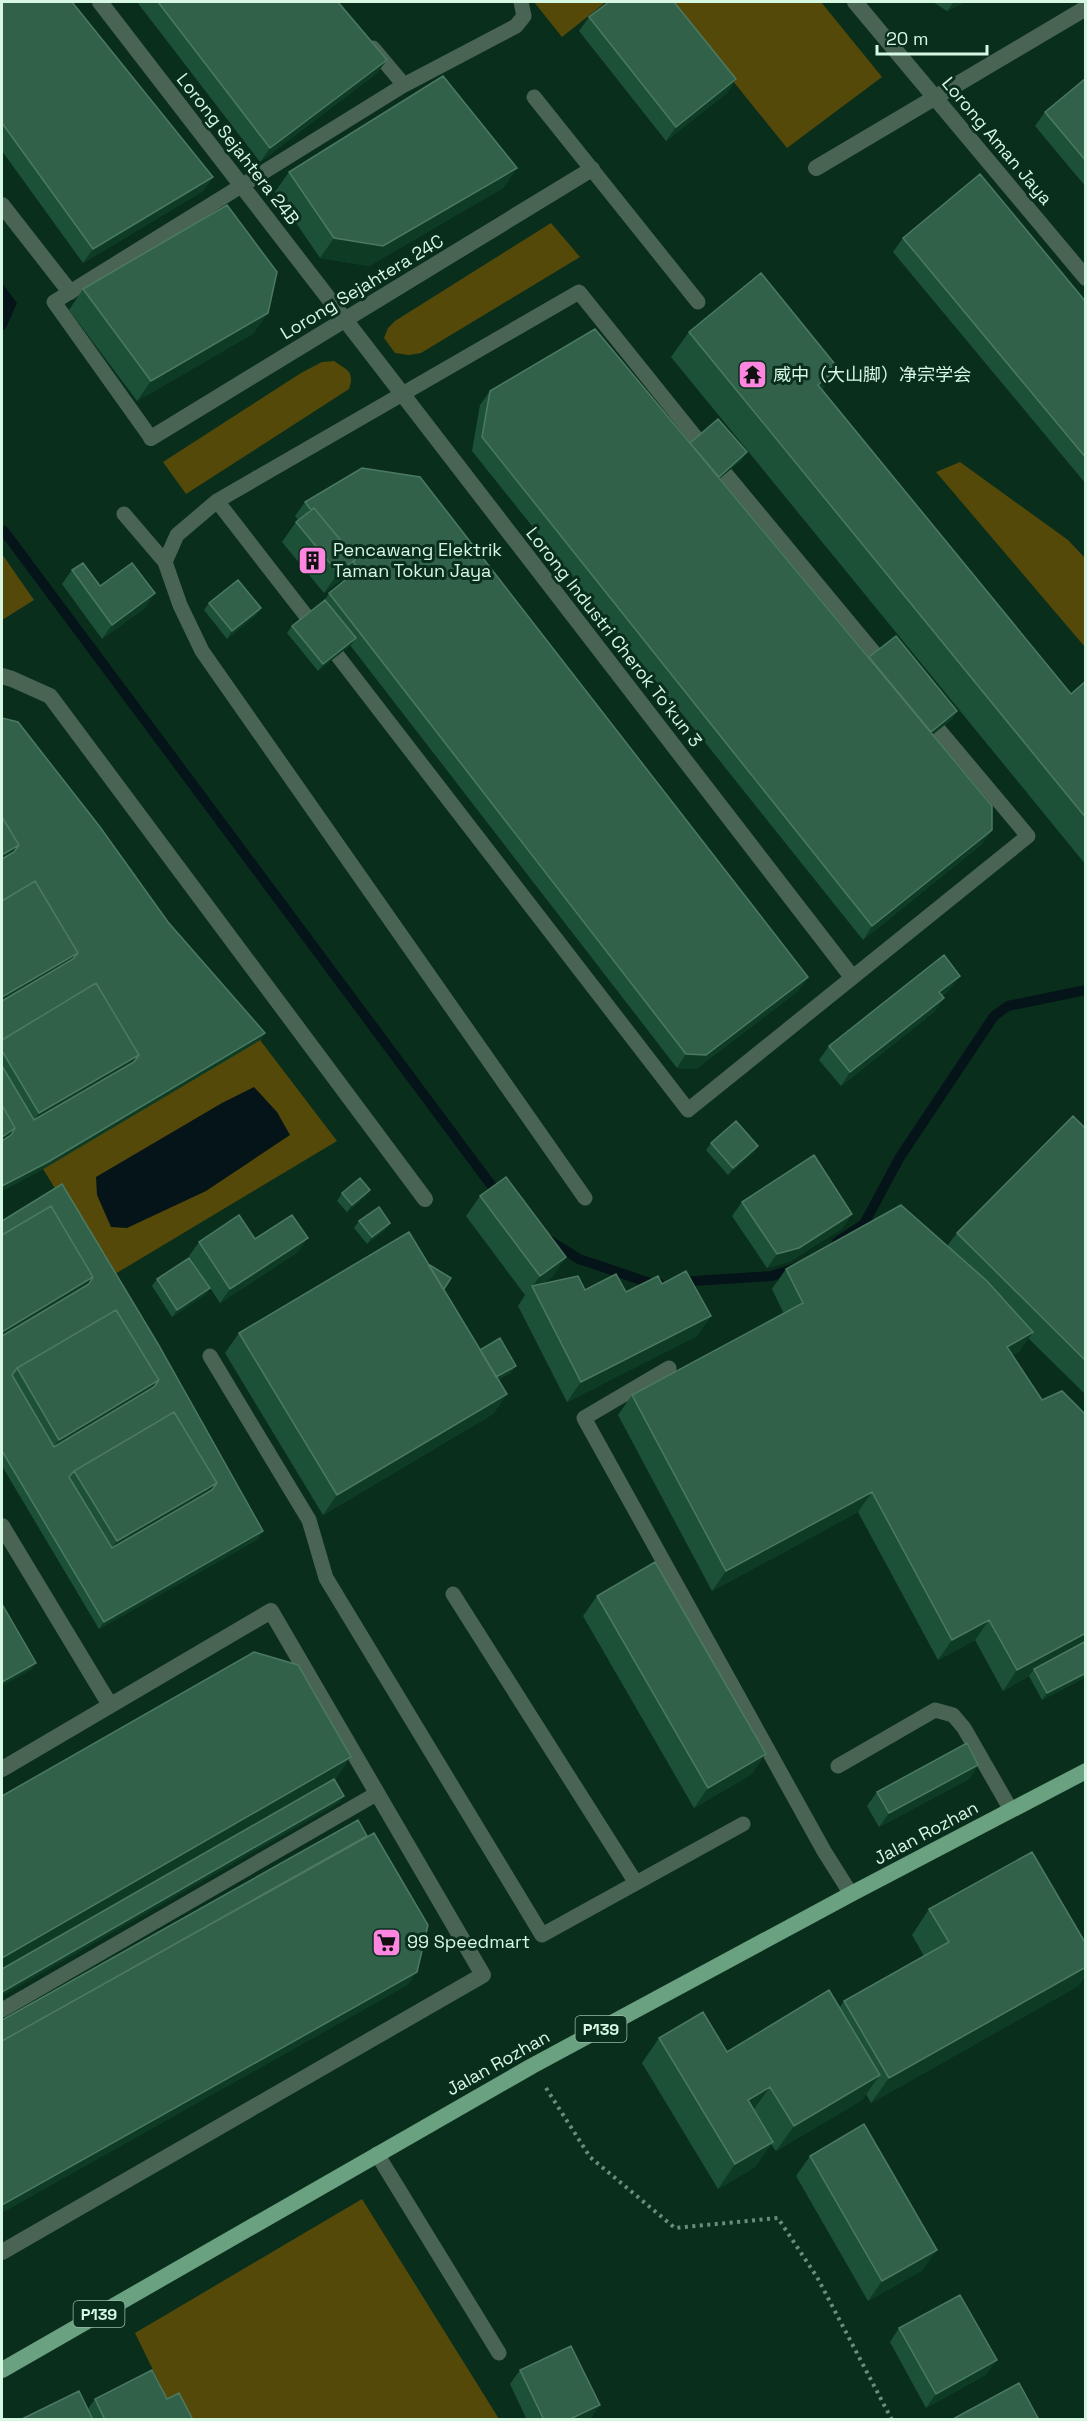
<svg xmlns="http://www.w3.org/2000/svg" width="1087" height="2421" font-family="'Space Grotesk','Noto Sans SC',sans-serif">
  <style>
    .green { fill: #55490a }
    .water { fill: #051419 }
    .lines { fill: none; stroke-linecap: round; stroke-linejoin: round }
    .stream { stroke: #051419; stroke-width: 10 }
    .path { stroke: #6b8e7a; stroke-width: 4; stroke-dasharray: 3 4.5; stroke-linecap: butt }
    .service { stroke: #4a6454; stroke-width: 15 }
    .minor { stroke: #4a6454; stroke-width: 16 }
    .primary { stroke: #6aa180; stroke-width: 16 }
    .wall { fill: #1d5137 }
    .shaded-wall { fill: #0d3b24 }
    .building { fill: #316249; stroke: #4b7a61; stroke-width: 1.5; fill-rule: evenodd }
    .labels { text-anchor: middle; stroke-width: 6; stroke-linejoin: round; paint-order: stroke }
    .shield { fill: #0a2e1c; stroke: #99bba7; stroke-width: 1.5 }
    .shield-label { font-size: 16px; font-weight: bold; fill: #d6f7e2 }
    .street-label { font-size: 18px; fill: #d6f7e2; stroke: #0a2e1c }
    .poi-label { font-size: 18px; fill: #d6f7e2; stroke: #0a2e1c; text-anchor: start }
  </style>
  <rect width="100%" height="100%" fill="#0a2e1c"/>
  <path class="green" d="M534 2H606L562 37Z
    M669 2H821L882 77 787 148Z
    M551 223 580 257 421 353 409 355 395 353 384 338 388 328 395 321Z
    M334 361C347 370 355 371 349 389L186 494 163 462 301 373 322 362Z
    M960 462 1068 540 1085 558V647L936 472Z
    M2 554 34 600 2 620Z
    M260 1040 337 1141 110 1277 43 1169Z
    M362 2199 499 2419H177L135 2333Z"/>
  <path class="water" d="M2 283 17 303 6 328 2 331Z
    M254 1087 277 1112 290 1135 206 1191 127 1228 111 1227 97 1195 96 1177 222 1103Z"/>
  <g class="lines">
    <path class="stream" d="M2 533 4 531 500 1197
      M547 1239 579 1259 653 1284 659 1283
      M837 1242 864 1224 900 1157 994 1016 1008 1006 1086 990
      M678 1282 772 1276 796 1268"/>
    <path class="path" d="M546 2088 590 2157 675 2228 778 2218 817 2277 892 2420"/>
    <path class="service" d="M373 48 404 85
      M534 97 698 302
      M151 438 54 302 404 85 516 26 524 16 521 2
      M725 473 876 655
      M217 501 307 617
      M124 514 165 562
      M337 655 688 1110 1028 836 939 730
      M585 1198 202 651 180 605 165 562 177 535 217 501 579 292 697 439
      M210 1356 309 1520 326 1578 542 1935 743 1824
      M669 1368 584 1418 824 1851 851 1894
      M453 1594 636 1883
      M838 1766 935 1710 953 1715 964 1728 1011 1810
      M2 2010 376 1794
      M377 2154 499 2353"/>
    <path class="minor" d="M100 2 852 977
      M855 2 1086 278
      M816 168 1086 8
      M2 205 70 292
      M151 438 592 169
      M2 676 12 679 50 696 425 1199
      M2 1526 110 1705
      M2 1769 271 1611 483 1975 2 2252"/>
    <path class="primary" d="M2 2370 532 2066 851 1894 1086 1771"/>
  </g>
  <path class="wall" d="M2 2 213 177 203 191 83 263 2 151Z
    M137 2H338L387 60 377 73 260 162Z
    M933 2H966L947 11Z
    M589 17 736 79 727 93 666 141 579 31Z
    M1086 78V187L1035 126 1045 112Z
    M517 168 503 188 369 266 320 258 275 192 289 172Z
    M903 238 1086 302V484L893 252Z
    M83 289 254 333 137 401 69 310Z
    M689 332 823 390 1071 694 1086 681V865L671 357Z
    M490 391 690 443 742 460 720 478 869 657 957 711 952 719 933 734 992 830 982 844 863 940 472 451 480 405Z
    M305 502 808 977 798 991 696 1069 677 1068 350 645 318 671 287 633 292 626 325 600 329 593 346 579 344 576 342 579 324 593 282 542 296 522 298 520 295 516Z
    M72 570 100 586 146 607 102 639 62 584Z
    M209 603 261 608 256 615 227 639 204 610Z
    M2 718 168 922 265 1033 260 1040 43 1169 2 1191Z
    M950 989 942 996 944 998 934 1012 841 1086 819 1060 829 1046Z
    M1086 1129V1395L1028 1338 1019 1352 1012 1355 1042 1400 1086 1415V1677L1042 1700 1029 1676 1003 1691 975 1640 938 1660 858 1512 712 1591 618 1415 632 1395 784 1314 772 1289 786 1269 947 1246 957 1233Z
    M711 1143 758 1146 753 1153 728 1175 706 1150Z
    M370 1190 365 1197 347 1212 337 1201 342 1193Z
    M480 1196 566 1257 552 1277 542 1284 585 1290 626 1292 662 1284 711 1316 697 1336 567 1402 518 1306 525 1295 466 1216Z
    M742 1202 843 1228 789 1262 767 1268 732 1216Z
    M2 1221 263 1531 258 1539 99 1629 2 1466Z
    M359 1221 390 1223 385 1230 367 1244 354 1228Z
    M199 1242 298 1252 220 1303 189 1256Z
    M157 1279 210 1288 205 1295 172 1317 152 1286Z
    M444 1289 480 1350 511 1373 498 1380 507 1394 493 1414 323 1515 225 1353 239 1333Z
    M597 1596 752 1774 694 1808 583 1616Z
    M978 1765 969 1779 879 1827 867 1806 877 1792Z
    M929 1909 1086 1944V1975L1078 1986 871 2103 866 2094 862 2100 776 2151 771 2144 755 2167 718 2189 642 2063 659 2038 727 2052 840 2007 844 2001 924 1956 912 1935Z
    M810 2156 923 2270 868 2301 796 2176Z
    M899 2328 987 2374 926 2408 890 2342Z
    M520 2370 600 2405 590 2419 589 2420H527L510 2384Z
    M95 2399H167L193 2420H22L88 2409Z"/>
  <path class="shaded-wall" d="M954 2H966L947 11Z
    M387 60 377 73 260 162 270 148Z
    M736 79 727 93 666 141 676 127Z
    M517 168 503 188 369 266 320 258 334 238Z
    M213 177 203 191 83 263 93 249Z
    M268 313 254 333 137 401 151 381Z
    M838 368 820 394 818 385Z
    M747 452 742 460 707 489 712 482Z
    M356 559 342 579 324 593 338 573Z
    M155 593 146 607 102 639 112 625Z
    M261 608 256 615 227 639 232 631Z
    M356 638 351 645 318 671 323 664Z
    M957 711 952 719 920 745 925 737Z
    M992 830 982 844 863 940 872 926Z
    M19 845 9 859 2 863V855Z
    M78 953 68 967 2 1006V997Z
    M960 976 950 989 929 1006 939 992Z
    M808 977 798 991 696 1069 677 1068 686 1054Z
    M944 998 934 1012 841 1086 850 1072Z
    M265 1033 260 1040 43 1169 2 1191V1186Z
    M139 1055 129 1069 29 1127 39 1113Z
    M15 1128 6 1142 2 1145V1137Z
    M758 1146 753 1153 728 1175 733 1168Z
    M370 1190 365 1197 347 1212 352 1205Z
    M852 1214 843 1228 789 1262 767 1268 777 1254Z
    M390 1223 385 1230 367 1244 372 1237Z
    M308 1238 298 1252 220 1303 230 1289Z
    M566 1257 552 1277 534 1290 532 1287 540 1276Z
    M93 1277 84 1291 2 1340V1332Z
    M210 1288 205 1295 172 1317 177 1310Z
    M711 1316 697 1336 567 1402 581 1382Z
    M1033 1332 1019 1352 993 1367 1007 1347Z
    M516 1366 511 1373 479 1391 484 1384Z
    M159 1380 149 1394 49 1454 59 1440Z
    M507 1394 493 1414 323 1515 337 1495Z
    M217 1483 207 1497 107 1555 117 1541Z
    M872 1492 858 1512 712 1591 726 1571Z
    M263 1531 258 1539 99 1629 104 1622Z
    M989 1620 975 1640 938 1660 952 1640Z
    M1086 1633V1645L1034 1669 1029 1676 1003 1691 1017 1670Z
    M36 1663 31 1670 2 1686V1682Z
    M1086 1673V1677L1042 1700 1047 1693Z
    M766 1754 752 1774 694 1808 708 1788Z
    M351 1757 333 1783 2 1973V1958Z
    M978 1765 969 1779 879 1827 889 1813Z
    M344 1796 339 1803 2 1996V1992Z
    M1086 1967V1975L1078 1986 871 2103 889 2078Z
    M417 1972 408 1985 2 2213V2205Z
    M880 2075 862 2100 776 2151 794 2126Z
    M770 2087 752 2112 748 2100Z
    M773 2142 755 2167 718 2189 735 2164Z
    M937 2250 923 2270 868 2301 882 2281Z
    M997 2360 987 2374 926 2408 936 2394Z
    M600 2405 590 2419 589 2420H568Z"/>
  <path class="building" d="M2 2H72L213 177 93 249 2 123Z
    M158 2H338L387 60 270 148Z
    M609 2H674L736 79 676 127 589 17Z
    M443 76 517 168 383 246 334 238 289 172Z
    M1086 78V161L1045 112Z
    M980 174 1086 302V458L903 238Z
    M227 205 277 272 268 313 151 381 83 289Z
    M761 273 838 368 818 385 1071 694 1086 681V818L689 332Z
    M595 329 992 806V830L872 926 482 437 490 391Z
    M718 419 747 452 719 477 690 443Z
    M362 468 420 477 808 977 706 1055 686 1054 329 593 359 569 353 562 356 559 314 508 311 510 305 502Z
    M314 508 356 559 338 573 296 522Z
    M83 563 100 586 132 563 155 593 112 625 72 570Z
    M238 580 261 608 232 631 209 603Z
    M325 600 356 638 323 664 292 626Z
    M896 636 957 711 931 732 869 657Z
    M2 718 18 722 100 827 168 922 265 1033 48 1162 2 1186V1141L11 1135 15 1128 2 1105V1066L34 1120 134 1062 139 1055 96 983 2 1040V1001L73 959 78 953 35 881 2 901V859L14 852 19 845 2 817Z
    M2 817 19 845 2 855Z
    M35 881 78 953 2 997V901Z
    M944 955 960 976 939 992 944 998 850 1072 829 1046Z
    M96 983 139 1055 39 1113 2 1051V1040Z
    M2 1105 15 1128 2 1137Z
    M1073 1116 1086 1129V1361L957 1233Z
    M736 1121 758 1146 733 1168 711 1143Z
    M814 1155 852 1214 799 1248 777 1254 742 1202Z
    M506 1177 566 1257 540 1276 480 1196Z
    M360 1178 370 1190 352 1205 342 1193Z
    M62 1184 158 1344 263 1531 104 1622 2 1451V1336L89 1284 93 1277 51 1206 2 1235V1221ZM116 1310 159 1380 154 1387 54 1447 12 1375 17 1368ZM174 1412 217 1483 212 1490 112 1548 69 1477 74 1471Z
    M901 1205 987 1281 1033 1332 1007 1347 1042 1400 1062 1391 1086 1415V1633L1017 1670 989 1620 952 1640 872 1492 726 1571 632 1395 803 1303 786 1269Z
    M51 1206 93 1277 2 1332V1235Z
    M379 1207 390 1223 372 1237 359 1221Z
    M239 1215 255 1239 292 1215 308 1238 230 1289 199 1242Z
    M409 1232 507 1394 337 1495 239 1333Z
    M189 1258 210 1288 177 1310 157 1279Z
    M428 1264 451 1278 444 1289H443Z
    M686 1271 711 1316 581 1382 532 1286 578 1276 585 1290 616 1274 626 1292 658 1276 662 1284Z
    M116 1310 159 1380 59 1440 17 1368Z
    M500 1338 516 1366 496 1377 480 1350Z
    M174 1412 217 1483 117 1541 74 1471Z
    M655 1562 766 1754 708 1788 597 1596Z
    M2 1604 36 1663 2 1682Z
    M1086 1641V1673L1047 1693 1034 1669Z
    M254 1652 298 1665 351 1757 2 1958V1796Z
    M967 1743 978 1765 889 1813 877 1792Z
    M334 1779 344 1796 2 1992V1969Z
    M358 1820 367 1836 2 2041V2020Z
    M374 1833 428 1925 417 1972 2 2205V2041Z
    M1032 1852 1086 1944V1967L889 2078 844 2001 949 1942 929 1909Z
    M829 1990 880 2075 794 2126 770 2087 748 2100 773 2142 735 2164 659 2038 703 2012 727 2052Z
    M864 2124 937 2250 882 2281 810 2156Z
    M960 2295 997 2360 936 2394 899 2328Z
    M571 2346 600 2405 568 2420H544L520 2370Z
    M152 2370 167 2399 179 2393 193 2420H105L95 2399Z
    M1019 2383 1039 2420H953V2419Z
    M79 2391 93 2420 22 2419Z"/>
  <defs>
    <symbol id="temple-square" viewBox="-11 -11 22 22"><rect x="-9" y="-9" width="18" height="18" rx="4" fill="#fe86e0" stroke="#0a2e1c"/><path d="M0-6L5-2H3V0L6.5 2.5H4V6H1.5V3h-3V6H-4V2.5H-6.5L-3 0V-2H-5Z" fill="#111"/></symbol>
    <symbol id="building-square" viewBox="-11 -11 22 22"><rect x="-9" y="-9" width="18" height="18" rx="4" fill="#fe86e0" stroke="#0a2e1c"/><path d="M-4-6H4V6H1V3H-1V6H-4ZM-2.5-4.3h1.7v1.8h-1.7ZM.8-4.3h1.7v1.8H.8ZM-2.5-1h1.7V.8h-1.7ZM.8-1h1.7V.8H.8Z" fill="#111"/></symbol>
    <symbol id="supermarket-square" viewBox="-11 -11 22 22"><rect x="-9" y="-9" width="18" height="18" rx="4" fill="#fe86e0" stroke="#0a2e1c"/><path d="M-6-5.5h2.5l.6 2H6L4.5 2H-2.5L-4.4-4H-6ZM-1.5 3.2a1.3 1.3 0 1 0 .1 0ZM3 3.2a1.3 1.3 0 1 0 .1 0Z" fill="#111"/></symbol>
  </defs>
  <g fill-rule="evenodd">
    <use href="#temple-square" x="736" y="358" width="33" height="33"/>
    <use href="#building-square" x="296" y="544" width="33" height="33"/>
    <use href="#supermarket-square" x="370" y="1926" width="33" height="33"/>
  </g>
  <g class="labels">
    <g class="shield">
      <rect x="575.5" y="2016" width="51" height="26" rx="4.5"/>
      <rect x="73.5" y="2301" width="51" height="26" rx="4.5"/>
    </g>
    <g class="shield-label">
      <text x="601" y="2035">P139</text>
      <text x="99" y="2320">P139</text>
    </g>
    <g class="street-label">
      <text transform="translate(997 141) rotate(50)" y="6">Lorong Aman Jaya</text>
      <text transform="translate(238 149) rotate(52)" y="6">Lorong Sejahtera 24B</text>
      <text transform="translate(362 287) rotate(-31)" y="6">Lorong Sejahtera 24C</text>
      <text transform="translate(614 637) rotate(52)" y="6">Lorong Industri Cherok To'kun 3</text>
      <text transform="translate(926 1833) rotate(-28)" y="6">Jalan Rozhan</text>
      <text transform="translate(498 2063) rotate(-29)" y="6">Jalan Rozhan</text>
    </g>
    <g class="poi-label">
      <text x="773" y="381">威中（大山脚）净宗学会</text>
      <text x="333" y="556">Pencawang Elektrik<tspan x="333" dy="21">Taman Tokun Jaya</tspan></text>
      <text x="407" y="1948">99 Speedmart</text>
    </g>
  </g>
  <rect width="1087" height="2421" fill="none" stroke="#d6f7e2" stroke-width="6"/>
  <path d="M877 45v9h110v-9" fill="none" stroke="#d6f7e2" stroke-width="3"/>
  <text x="886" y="45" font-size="18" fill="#d6f7e2" stroke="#0a2e1c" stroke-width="4.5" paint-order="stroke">20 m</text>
</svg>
